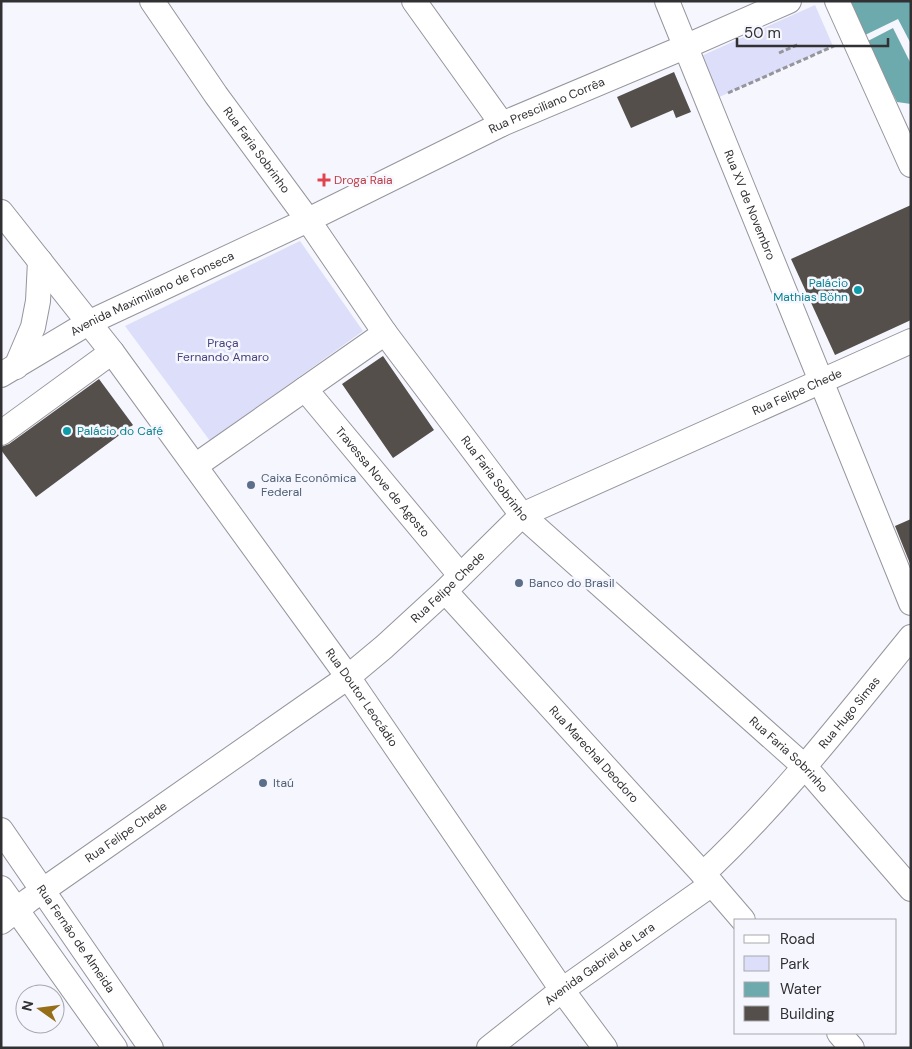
<svg xmlns="http://www.w3.org/2000/svg" width="912" height="1049" font-family="'DM Sans',sans-serif">
  <style>
    .green { fill: #dddef9 }
    .water { fill: #6caaae }
    .pier { fill: #f6f7fe }
    .building { fill: #554f4b }
    .lines { fill: none; stroke-linecap: round; stroke-linejoin: round }
    .street-casing { stroke: #95959c; stroke-width: 26 }
    .path { stroke: #95969b; stroke-width: 3; stroke-dasharray: 5 2.5; stroke-linecap: butt }
    .street { stroke: #fff; stroke-width: 24 }
    .health-dot { fill: #e0444e; stroke: #f6f7fe; stroke-width: 2 }
    .culture-dot { fill: #0f9aa8; stroke: #f6f7fe; stroke-width: 2 }
    .service-dot { fill: #5c6f8a; stroke: #f6f7fe; stroke-width: 2 }
    .labels { text-anchor: middle; stroke-width: 5; stroke-linejoin: round; paint-order: stroke }
    .street-label { font-size: 12px; fill: #313134; stroke: #f6f7fe }
    .health-label { font-size: 12px; fill: #be3a42; stroke: #f6f7fe; text-anchor: start }
    .culture-label { font-size: 12px; fill: #0d838f; stroke: #f6f7fe; text-anchor: end }
    .park-label { font-size: 12px; fill: #46437d; stroke: #f6f7fe }
    .service-label { font-size: 12px; fill: #4e5e75; stroke: #f6f7fe; text-anchor: start }
  </style>
  <rect width="100%" height="100%" fill="#f6f7fe"/>
  <path class="green" d="M815 5 833 46 717 98 699 57Z
    M300 241 363 331 210 441 125 326Z"/>
  <path class="water" d="M846 1H911V104L897 102Z"/>
  <path class="pier" d="M898 19 911 44V64L893 28 866 42 863 36Z"/>
  <path class="building" d="M674 72 691 112 676 118 673 110 631 128 617 97Z
    M911 205V320L835 355 791 259Z
    M383 356 434 430 393 458 342 384Z
    M99 379 133 425 36 497 1 450V447L9 444Z
    M911 519V566L895 526Z"/>
  <g class="lines">
    <defs>
      <g id="street">
        <path id="s1" d="M152 1 216 95 308 220 385 333 522 515 805 767 911 889"/>
        <path d="M414 1 502 124"/>
        <path id="s2" d="M667 1 911 603"/>
        <path d="M837 1 911 165"/>
        <path id="s3" d="M1 212 112 352 348 677 562 990 605 1048"/>
        <path d="M16 367 33 327 38 301 40 261"/>
        <path id="s4" d="M1 375 88 323 308 220 502 124 687 46 789 1"/>
        <path id="s5" d="M305 389 460 575"/>
        <path d="M1 433 112 352"/>
        <path d="M195 466 385 333"/>
        <path id="s6" d="M445 591 712 884 743 920"/>
        <path id="s7" d="M1 830 151 1048"/>
        <path id="s8" d="M703 874C780 802 844 719 911 637"/>
        <path d="M1 888 115 1048"/>
        <path id="s9" d="M1 922 29 900 348 677 384 647 445 591 522 515 911 341"/>
        <path d="M839 1033 852 1048"/>
        <path id="s10" d="M489 1048 562 990 712 884"/>
      </g>
    </defs>
    <use href="#street" class="street-casing"/>
    <path class="path" d="M779 53 799 44
      M728 93 834 46"/>
    <use href="#street" class="street"/>
  </g>
  <path class="health-dot" d="M321.5 172.5h5v5h5v5h-5v5h-5v-5h-5v-5h5z"/>
  <g class="culture-dot">
    <circle cx="858" cy="290" r="5"/>
    <circle cx="67" cy="431" r="5"/>
  </g>
  <g class="service-dot">
    <circle cx="251" cy="485" r="5"/>
    <circle cx="519" cy="583" r="5"/>
    <circle cx="263" cy="783" r="5"/>
  </g>
  <g class="labels">
    <g class="street-label">
      <text dy="4" stroke="none"><textPath href="#s4" startOffset="609">Rua Presciliano Corrêa</textPath></text>
      <text dy="4" stroke="none"><textPath href="#s1" startOffset="182">Rua Faria Sobrinho</textPath></text>
      <text dy="4" stroke="none"><textPath href="#s2" startOffset="220">Rua XV de Novembro</textPath></text>
      <text dy="4" stroke="none"><textPath href="#s4" startOffset="172">Avenida Maximiliano de Fonseca</textPath></text>
      <text dy="4" stroke="none"><textPath href="#s9" startOffset="964">Rua Felipe Chede</textPath></text>
      <text dy="4" stroke="none"><textPath href="#s1" startOffset="588">Rua Faria Sobrinho</textPath></text>
      <text dy="4" stroke="none"><textPath href="#s5" startOffset="121">Travessa Nove de Agosto</textPath></text>
      <text dy="4" stroke="none"><textPath href="#s9" startOffset="559">Rua Felipe Chede</textPath></text>
      <text dy="4" stroke="none"><textPath href="#s3" startOffset="605">Rua Doutor Leocádio</textPath></text>
      <text dy="4" stroke="none"><textPath href="#s8" startOffset="218">Rua Hugo Simas</textPath></text>
      <text dy="4" stroke="none"><textPath href="#s6" startOffset="221">Rua Marechal Deodoro</textPath></text>
      <text dy="4" stroke="none"><textPath href="#s1" startOffset="992">Rua Faria Sobrinho</textPath></text>
      <text dy="4" stroke="none"><textPath href="#s9" startOffset="154">Rua Felipe Chede</textPath></text>
      <text dy="4" stroke="none"><textPath href="#s7" startOffset="132">Rua Fernão de Almeida</textPath></text>
      <text dy="4" stroke="none"><textPath href="#s10" startOffset="139">Avenida Gabriel de Lara</textPath></text>
    </g>
    <g class="health-label">
      <text x="334" y="184">Droga Raia</text>
    </g>
    <g class="culture-label">
      <text x="848" y="287">Palácio<tspan x="848" dy="14">Mathias Böhn</tspan></text>
      <text x="77" y="435" text-anchor="start">Palácio do Café</text>
    </g>
    <g class="park-label">
      <text x="223" y="347">Praça<tspan x="223" dy="14">Fernando Amaro</tspan></text>
    </g>
    <g class="service-label">
      <text x="261" y="482">Caixa Econômica<tspan x="261" dy="14">Federal</tspan></text>
      <text x="529" y="587">Banco do Brasil</text>
      <text x="273" y="787">Itaú</text>
    </g>
  </g>
  <rect width="912" height="1049" fill="none" stroke="#313134" stroke-width="5"/>
  <rect x="734" y="919" width="162" height="115" fill="#f6f7fe" stroke="#a7a8ad"/>
  <rect x="744" y="935" width="25" height="8" fill="#ffffff" stroke="#a7a8ad"/>
  <text x="780" y="944" font-size="15" fill="#313134">Road</text>
  <rect x="744" y="956" width="25" height="15" fill="#dddef9" stroke="#a7a8ad"/>
  <text x="780" y="969" font-size="15" fill="#313134">Park</text>
  <rect x="744" y="982" width="25" height="15" fill="#6caaae" stroke="#a7a8ad"/>
  <text x="780" y="994" font-size="15" fill="#313134">Water</text>
  <rect x="744" y="1006" width="25" height="15" fill="#554f4b" stroke="#a7a8ad"/>
  <text x="780" y="1019" font-size="15" fill="#313134">Building</text>
  <g transform="translate(40 1009) rotate(284)"><circle r="24" fill="#f6f7fe" stroke="#a7a8ad"/>
  <path d="M0-4L9 19L0 12L-9 19Z" fill="#966e18"/>
  <text y="-8" font-size="14" font-weight="bold" text-anchor="middle" fill="#313134">N</text>
  </g>
  <path d="M737 38v8h151v-8" fill="none" stroke="#313134" stroke-width="2.5"/>
  <text x="744" y="38" font-size="15" fill="#313134" stroke="#f6f7fe" stroke-width="4" paint-order="stroke">50 m</text>
</svg>
